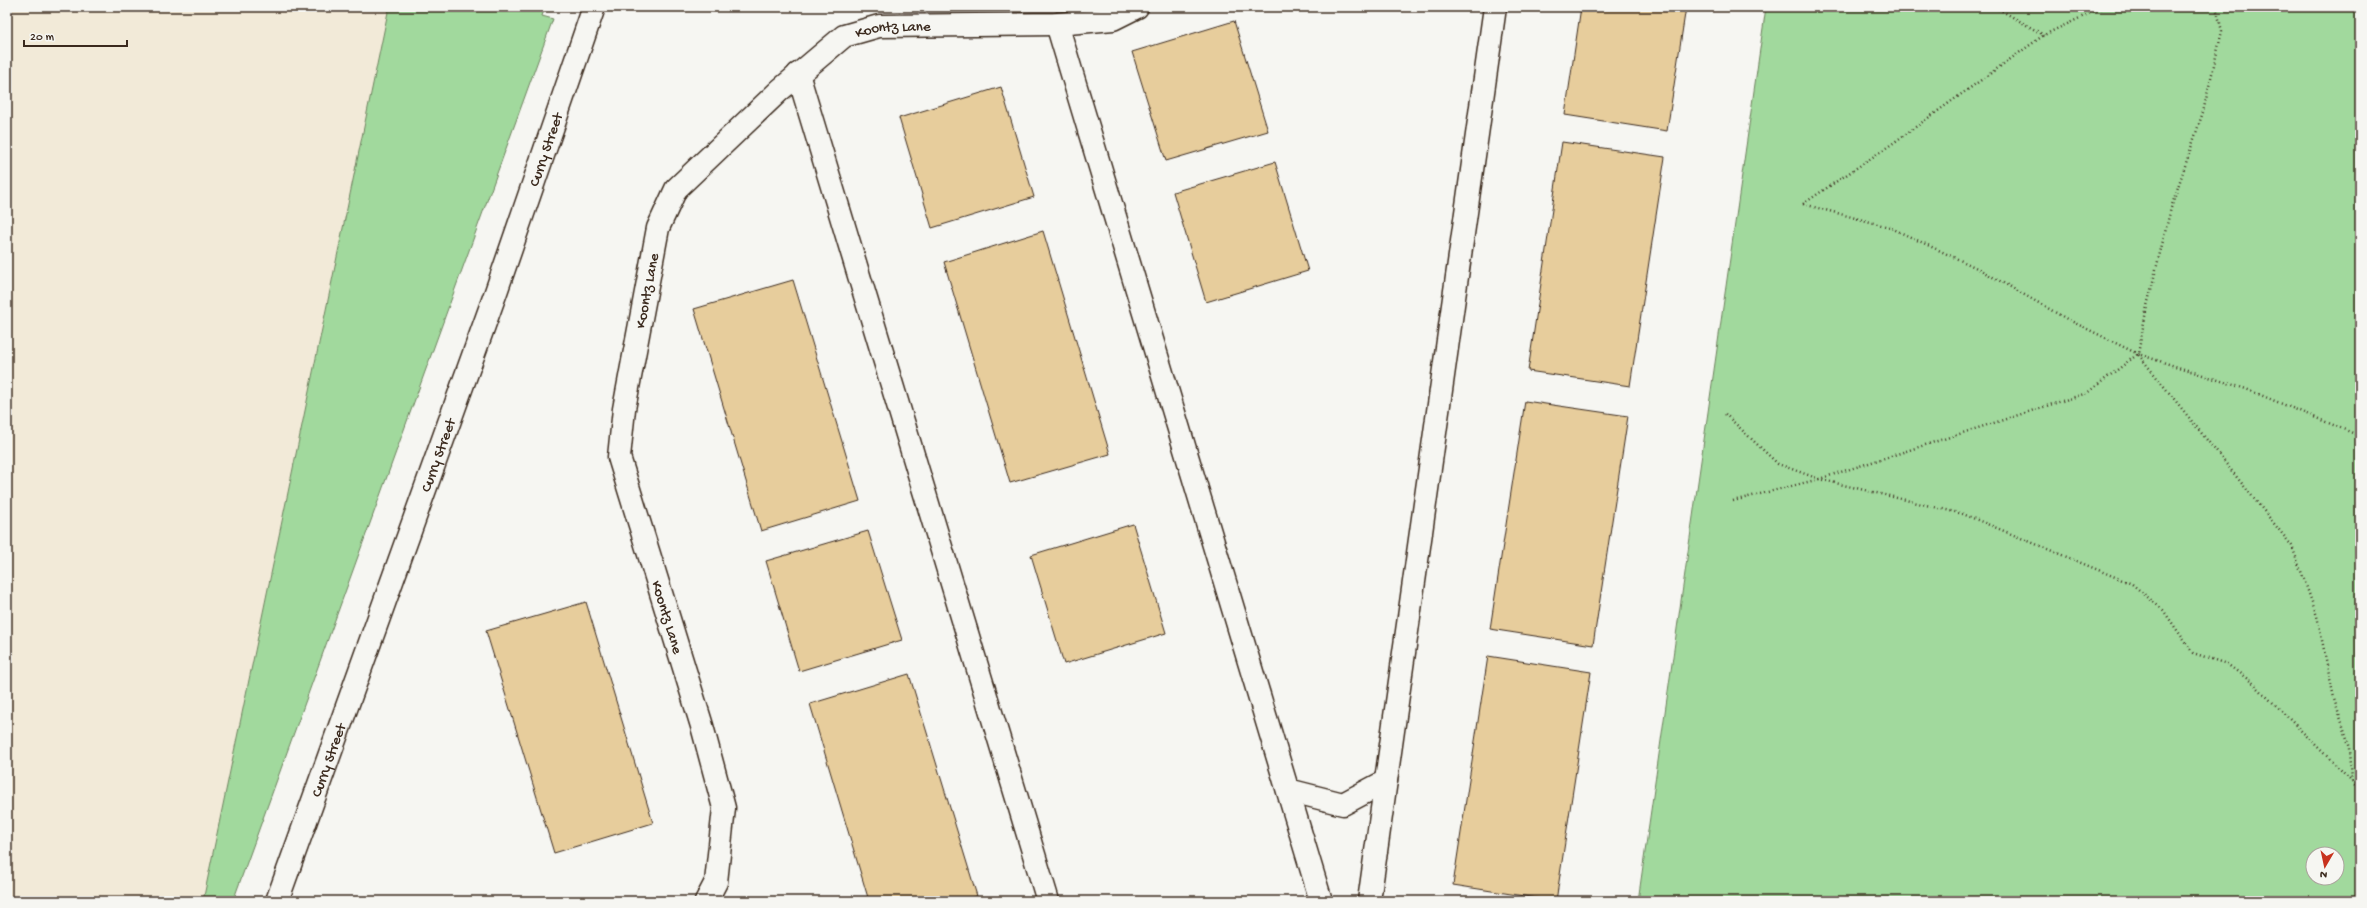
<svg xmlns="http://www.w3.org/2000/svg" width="2367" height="908" font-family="'Gochi Hand',sans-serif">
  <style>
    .built { fill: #f2ead8 }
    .green { fill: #a1d99d; stroke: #6e825e; fill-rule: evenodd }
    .building { fill: #e7cd9c; stroke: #3b2a1e }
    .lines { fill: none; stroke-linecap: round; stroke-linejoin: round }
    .minor-casing { stroke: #3b2a1e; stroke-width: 25 }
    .tertiary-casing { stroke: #3b2a1e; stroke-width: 25 }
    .path { stroke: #3b2a1e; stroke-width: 2.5; stroke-dasharray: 1 3; stroke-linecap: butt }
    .minor { stroke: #f6f6f2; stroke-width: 22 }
    .tertiary { stroke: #f6f6f2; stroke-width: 22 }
    .labels { text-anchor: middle; stroke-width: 3.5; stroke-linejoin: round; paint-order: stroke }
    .street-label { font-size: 15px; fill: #3b2a1e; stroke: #f6f6f2 }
  </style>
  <rect width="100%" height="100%" fill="#f6f6f2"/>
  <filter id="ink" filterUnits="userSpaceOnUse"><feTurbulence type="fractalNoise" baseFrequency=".025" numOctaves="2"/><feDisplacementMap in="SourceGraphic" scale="8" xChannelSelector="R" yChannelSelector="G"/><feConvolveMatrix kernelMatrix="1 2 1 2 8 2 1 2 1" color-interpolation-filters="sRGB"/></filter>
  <g filter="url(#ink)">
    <path class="built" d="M7 7H389L203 901H7Z"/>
    <path class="green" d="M389 7H545L542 16 553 19 233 901H203Z
      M1766 7H2360V901H1638ZM2313 854H2337V878H2313Z"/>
    <path class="building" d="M1581 7H1686L1667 131 1565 115Z
      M1234 21 1268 131 1166 161 1132 52Z
      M1001 87 1034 197 932 228 899 118Z
      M1562 142 1665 157 1630 386 1528 371Z
      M1275 162 1308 271 1206 302 1173 192Z
      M1043 231 1110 454 1010 483 944 262Z
      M793 280 860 501 761 531 694 309Z
      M1525 401 1628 416 1593 645 1490 629Z
      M1133 524 1166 633 1064 664 1031 555Z
      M868 531 902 640 799 671 766 561Z
      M586 602 653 823 554 853 486 631Z
      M1488 656 1591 672 1556 901 1453 885Z
      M909 674 977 896 960 901H869L810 704Z"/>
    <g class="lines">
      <defs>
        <g id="minor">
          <path d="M1057 24 1321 901"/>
          <path d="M798 74 1048 901"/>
          <path d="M1288 790 1343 804 1386 781"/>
          <path id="s1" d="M706 901 716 882 724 808 702 726 619 457 624 409 658 228 676 189 780 90 844 36 879 26 1057 24 1113 19 1137 7"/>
          <path d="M1369 901 1495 7"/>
        </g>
        <g id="tertiary">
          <path id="s2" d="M277 901 496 292 594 7"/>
        </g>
      </defs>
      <use href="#minor" class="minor-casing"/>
      <use href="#tertiary" class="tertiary-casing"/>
      <path class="path" d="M1995 7 2044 35
        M2216 7 2222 31 2203 112 2171 208 2147 306 2138 354 2292 546 2317 616 2334 698 2350 748 2352 781
        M1803 204 1889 227 1977 268 2067 319 2138 354 2246 389 2360 436
        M1803 204 1889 146 2044 35 2103 7
        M1725 414 1778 464 1819 479 2087 393 2138 354
        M1733 501 1819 479 1963 514 2132 584 2163 610 2193 653 2227 664 2253 683 2352 781 2360 792"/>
      <use href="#minor" class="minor"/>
      <use href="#tertiary" class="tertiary"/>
    </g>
  </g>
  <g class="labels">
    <g class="street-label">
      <text dy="5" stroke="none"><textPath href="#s1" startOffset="1015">Koontz Lane</textPath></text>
      <text dy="5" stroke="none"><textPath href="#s2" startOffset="798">Curry Street</textPath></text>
      <text dy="5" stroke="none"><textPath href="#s1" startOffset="631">Koontz Lane</textPath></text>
      <text dy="5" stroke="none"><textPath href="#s2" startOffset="474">Curry Street</textPath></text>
      <text transform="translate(668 617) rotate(73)" y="5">Koontz Lane</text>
      <text dy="5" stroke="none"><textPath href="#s2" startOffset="150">Curry Street</textPath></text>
    </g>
  </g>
  <rect width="2367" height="908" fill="none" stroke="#f6f6f2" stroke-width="24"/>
  <rect x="12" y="12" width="2343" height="884" fill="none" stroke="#3b2a1e" stroke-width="1.5" filter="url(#ink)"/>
  <g transform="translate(2325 866) rotate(189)"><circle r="19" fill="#f6f6f2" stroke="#aba49d"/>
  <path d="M0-3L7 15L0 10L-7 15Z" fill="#c8321e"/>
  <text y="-6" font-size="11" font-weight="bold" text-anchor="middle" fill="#3b2a1e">N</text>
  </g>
  <path d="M24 40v6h103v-6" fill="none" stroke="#3b2a1e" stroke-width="2"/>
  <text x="30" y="40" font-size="12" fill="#3b2a1e" stroke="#f6f6f2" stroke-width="3" paint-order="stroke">20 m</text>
</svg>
